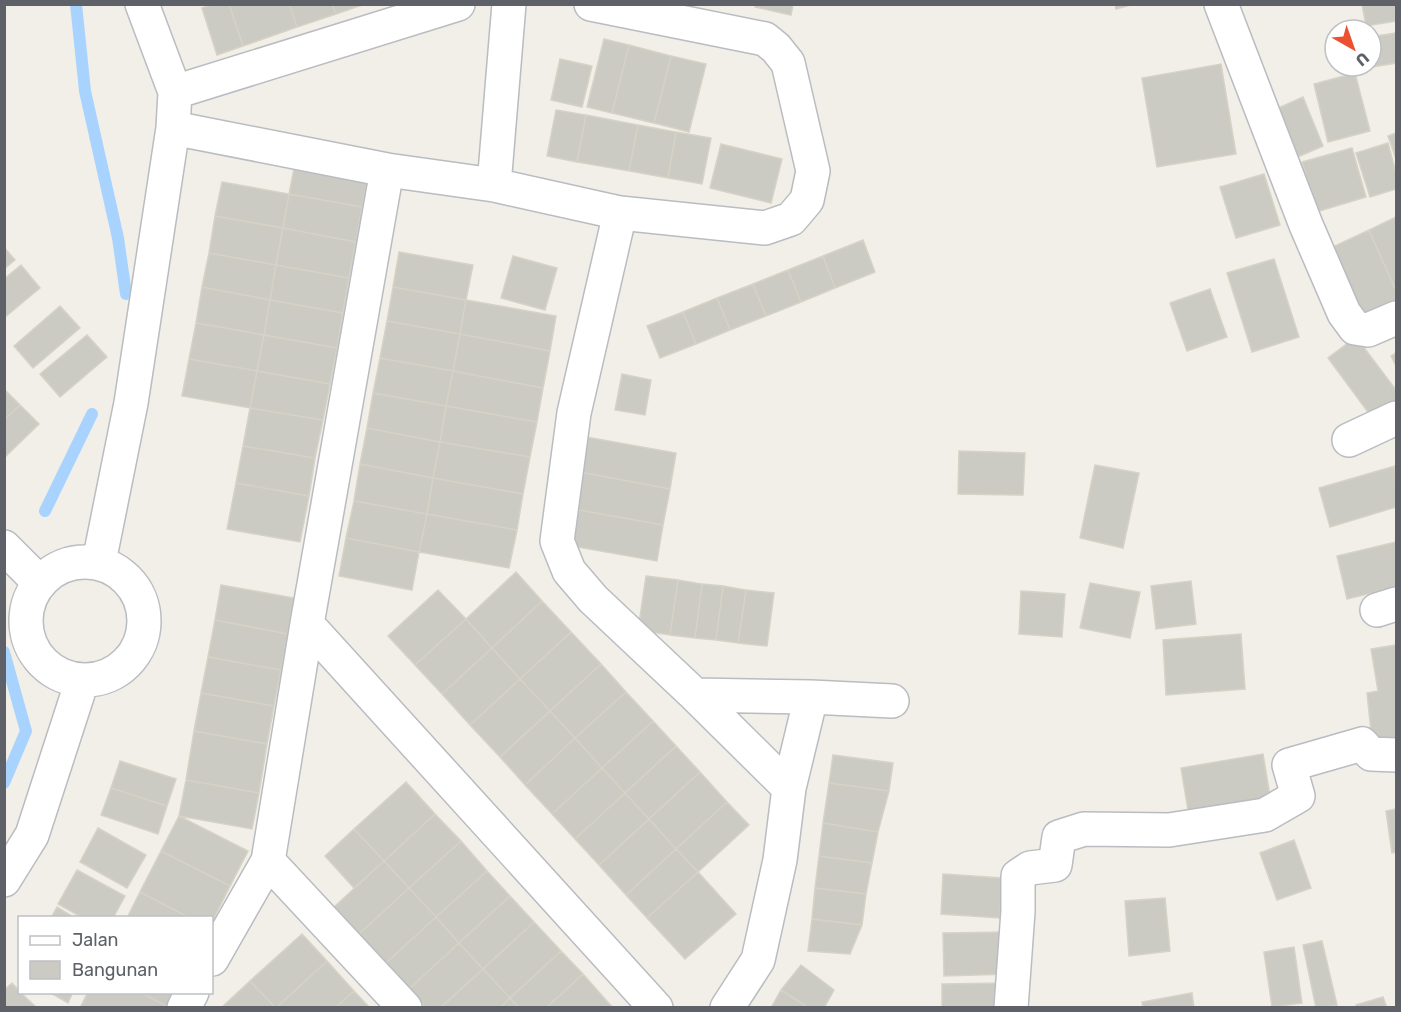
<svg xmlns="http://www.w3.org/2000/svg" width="1401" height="1012" font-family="Rubik,sans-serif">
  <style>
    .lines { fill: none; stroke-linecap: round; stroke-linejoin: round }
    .stream { stroke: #a9d3ff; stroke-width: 12 }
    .building { fill: #cccbc3; stroke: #d6d2c5; stroke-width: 1.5 }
    .street-casing { stroke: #b9bcc1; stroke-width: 36 }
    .street { stroke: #fff; stroke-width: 33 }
  </style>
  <rect width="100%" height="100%" fill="#f1efe7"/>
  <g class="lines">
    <path class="stream" d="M76 4 85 91 118 238 126 294
      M45 511 92 414
      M4 652 26 731 4 783"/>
  </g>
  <path class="building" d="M214 4H229L243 46 217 55 202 8Z
    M229 4H289L297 27 243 46Z
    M289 4H332L336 14 297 27Z
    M332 4H365L336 14Z
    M756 4H793L791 15 755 7Z
    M1115 4H1134L1116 9Z
    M1362 4H1396V21L1366 26Z
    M1396 33V63L1359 69V66H1371V37Z
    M604 39 629 45 612 113 587 107Z
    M629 45 671 56 654 123 612 113Z
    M671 56 706 64 689 132 654 123Z
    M560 59 592 66 582 107 551 100Z
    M1221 64 1236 154 1157 167 1142 78Z
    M1355 73 1370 131 1328 142 1314 84Z
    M1303 97 1323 146 1293 159 1272 111Z
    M556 110 586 115 577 162 547 156Z
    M586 115 638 125 629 171 577 162Z
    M638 125 676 132 668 178 629 171Z
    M676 132 711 138 702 184 668 178Z
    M1396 133V159L1388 136Z
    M1388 143 1396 173V189L1370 197 1356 153Z
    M721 144 782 159 771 203 710 188Z
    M1352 148 1366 197 1316 212 1302 162Z
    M295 164 368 178 362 207 289 194Z
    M1264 174 1280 225 1236 238 1220 187Z
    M222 182 289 194 283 228 215 216Z
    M289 194 362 207 356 242 283 228Z
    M215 216 283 228 276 265 209 253Z
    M1396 217V291L1369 230Z
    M283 228 356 242 349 278 276 265Z
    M1369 230 1396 291V303L1356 321 1324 251Z
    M863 240 875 272 835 288 823 256Z
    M4 247 15 260 4 269Z
    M399 252 473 265 466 300 393 287Z
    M209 253 276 265 270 300 202 287Z
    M513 256 557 268 545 310 501 298Z
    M823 256 835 288 801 302 788 270Z
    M1274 259 1299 337 1252 352 1227 273Z
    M21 265 40 288 4 318V279Z
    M276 265 349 278 343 313 270 300Z
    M788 270 801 302 766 316 753 284Z
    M753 284 766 316 730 330 717 298Z
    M202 287 270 300 264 335 196 323Z
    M393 287 466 300 460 334 387 321Z
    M1210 289 1227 337 1187 351 1170 303Z
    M717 298 730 330 696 344 683 312Z
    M270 300 343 313 337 348 264 335Z
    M466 300 556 316 550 351 460 334Z
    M60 306 80 328 33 368 14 346Z
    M683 312 696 344 660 358 647 326Z
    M387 321 460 334 453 371 380 358Z
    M196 323 264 335 257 371 189 359Z
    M460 334 550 351 543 388 453 371Z
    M87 335 107 357 60 397 40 374Z
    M264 335 337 348 330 384 257 371Z
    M1356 337 1396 390V400L1373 419 1328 358Z
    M1396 353V366L1391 356Z
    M380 358 453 371 446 406 373 393Z
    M189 359 257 371 250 408 182 396Z
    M257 371 330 384 323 420 250 408Z
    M453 371 543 388 537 422 446 406Z
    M622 374 651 380 645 415 615 410Z
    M4 389 20 405 4 420Z
    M373 393 446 406 440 442 367 428Z
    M20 405 39 424 4 458V420Z
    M446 406 537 422 530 457 440 442Z
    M250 408 323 420 315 458 243 446Z
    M367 428 440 442 433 478 360 464Z
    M586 437 676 453 670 489 580 472Z
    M440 442 530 457 523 494 433 478Z
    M243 446 315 458 309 496 236 483Z
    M959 451 1025 453 1023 495 958 494Z
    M360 464 433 478 427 514 354 501Z
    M1095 465 1139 473 1123 548 1080 538Z
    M1395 466 1396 507 1330 527 1319 488Z
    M580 472 670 489 663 525 573 509Z
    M433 478 523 494 517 530 427 514Z
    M236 483 309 496 300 542 227 529Z
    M354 501 427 514 419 552 346 538Z
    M573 509 663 525 657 561 566 545Z
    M427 514 517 530 509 568 419 552Z
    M346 538 419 552 412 590 339 576Z
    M1396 542V587L1347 599 1337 556Z
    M516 572 542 601 492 648 466 619Z
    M646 576 678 580 670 635 638 630Z
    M678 580 702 584 695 638 670 635Z
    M1191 581 1196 624 1156 629 1151 586Z
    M1090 583 1140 592 1130 638 1080 628Z
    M702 584 723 586 716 640 695 638Z
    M221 585 294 598 288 634 215 620Z
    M723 586 746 590 738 643 716 640Z
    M438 590 466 619 415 665 388 636Z
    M746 590 774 593 767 646 738 643Z
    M1021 591 1065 594 1062 637 1019 634Z
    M542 601 571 632 520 679 492 648Z
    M466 619 492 648 442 694 415 665Z
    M215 620 288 634 281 670 208 657Z
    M571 632 601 664 550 711 520 679Z
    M1241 634 1245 689 1166 695 1163 640Z
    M1396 645V739L1372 741 1367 693 1378 691 1371 649Z
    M492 648 520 679 470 725 442 694Z
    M208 657 281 670 274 706 201 693Z
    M601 664 626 692 575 738 550 711Z
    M520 679 550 711 500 757 470 725Z
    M626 692 653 721 602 768 575 738Z
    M201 693 274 706 267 744 194 731Z
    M550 711 575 738 525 785 500 757Z
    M653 721 676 746 625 793 602 768Z
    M194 731 267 744 259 793 186 780Z
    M575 738 602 768 552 814 525 785Z
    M676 746 700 772 649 819 625 793Z
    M1263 754 1271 802 1189 816 1181 768Z
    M833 755 893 763 889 791 829 783Z
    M120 761 176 779 167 806 111 788Z
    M602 768 625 793 575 839 552 814Z
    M700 772 727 802 676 849 649 819Z
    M186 780 259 793 252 829 179 816Z
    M406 782 435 814 384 861 354 829Z
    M829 783 889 791 878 832 823 823Z
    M111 788 167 806 158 834 101 815Z
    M625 793 649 819 599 865 575 839Z
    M727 802 749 825 698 872 676 849Z
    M1396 809V852L1392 853 1386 811Z
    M435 814 461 841 409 888 384 861Z
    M179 816 248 851 230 886 161 851Z
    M649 819 676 849 626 895 599 865Z
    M823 823 878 832 872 863 819 856Z
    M98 828 146 855 127 888 80 862Z
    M354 829 384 861 354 888 325 856Z
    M1294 840 1311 888 1277 900 1260 853Z
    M461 841 487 871 436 917 409 888Z
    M676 849 698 872 647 918 626 895Z
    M161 851 230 886 212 922V918H190L140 892Z
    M819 856 872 863 866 894 815 888Z
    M384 861 409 888 359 934 334 907Z
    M77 870 125 896 113 918H83L58 904Z
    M487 871 510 896 459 943 436 917Z
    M698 872 736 914 685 959 647 918Z
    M943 874 1002 878 1000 918 941 914Z
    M409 888 436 917 386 963 359 934Z
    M815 888 866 894 862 925 812 919Z
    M140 892 190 918H127Z
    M510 896 534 922 483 969 459 943Z
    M1165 898 1170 951 1129 956 1125 901Z
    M57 907 75 918H51Z
    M436 917 459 943 409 989 386 963Z
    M812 919 862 925 850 954 808 951Z
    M534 922 561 951 510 998 483 969Z
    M1008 932 1009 974 944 976 943 933Z
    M302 934 327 961 276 1008 250 981Z
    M1322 941 1337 1005 1316 1008 1303 945Z
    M459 943 483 969 440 1008H426L409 989Z
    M1294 947 1302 1003 1272 1007 1264 952Z
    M561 951 583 974 546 1008H519L510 998Z
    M327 961 354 991 335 1008H276Z
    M801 965 834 990 824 1008H809L781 990Z
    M483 969 510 998 500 1008H440Z
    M583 974 613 1008H546Z
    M250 981 276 1008H221Z
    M12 983 20 992 37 1008H4V990Z
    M1004 983V1008H942V984Z
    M781 990 809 1008H771Z
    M354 991 370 1008H335Z
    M49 992H73L68 1003Z
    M88 992H140L168 1007 84 1008 81 1006Z
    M140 992H175L168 1007Z
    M1192 993 1194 1008H1143L1142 1002Z
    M1383 997 1387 1008H1357L1356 1005Z
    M510 998 519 1008H500Z"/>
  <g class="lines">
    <defs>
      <path id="street" d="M1221 4 1306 225 1344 313 1355 328 1368 330 1396 318
        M175 92 458 4
        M173 128 387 170 494 185 620 213 765 228 791 219 807 200 813 171 788 63 776 48 765 39 591 4
        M494 185 509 4
        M620 213 574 413 557 541 569 571 593 599 695 695 789 788
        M1349 440 1396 418
        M4 547 39 582
        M99 562 131 403 173 128 175 92 142 4
        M26 621a59 59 0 1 1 118 0a59 59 0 1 1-118 0Z
        M1377 610 1396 604
        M307 624 656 1008
        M695 695 811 697 892 701
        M268 861 405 1008
        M4 880 32 835 82 681
        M212 959 268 861 307 624 387 170
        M184 1008 192 992
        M727 1008 758 960 780 860 789 788 811 697
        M1011 1008 1018 911V876L1030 868 1055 865 1059 837 1084 829 1169 830 1265 815 1298 796 1289 765 1362 744 1371 754 1396 755"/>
    </defs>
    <use href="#street" class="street-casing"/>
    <use href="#street" class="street"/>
  </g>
  <rect width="1401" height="1012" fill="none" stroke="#5e6268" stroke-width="12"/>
  <rect x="18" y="916" width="195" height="78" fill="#ffffff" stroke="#bfc0c3" stroke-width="1.5"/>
  <rect x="30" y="936" width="30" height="9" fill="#ffffff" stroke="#bfc0c3" stroke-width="1.5"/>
  <text x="72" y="946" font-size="18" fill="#5e6268">Jalan</text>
  <rect x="30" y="961" width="30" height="18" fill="#cccbc3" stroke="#bfc0c3" stroke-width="1.5"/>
  <text x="72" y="976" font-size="18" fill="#5e6268">Bangunan</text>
  <g transform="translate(1353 48) rotate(140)"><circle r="28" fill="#ffffff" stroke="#bfc0c3" stroke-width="1.5"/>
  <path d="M0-4.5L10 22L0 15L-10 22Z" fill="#ed4f31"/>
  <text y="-9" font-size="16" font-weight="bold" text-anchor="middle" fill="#5e6268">U</text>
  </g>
</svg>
